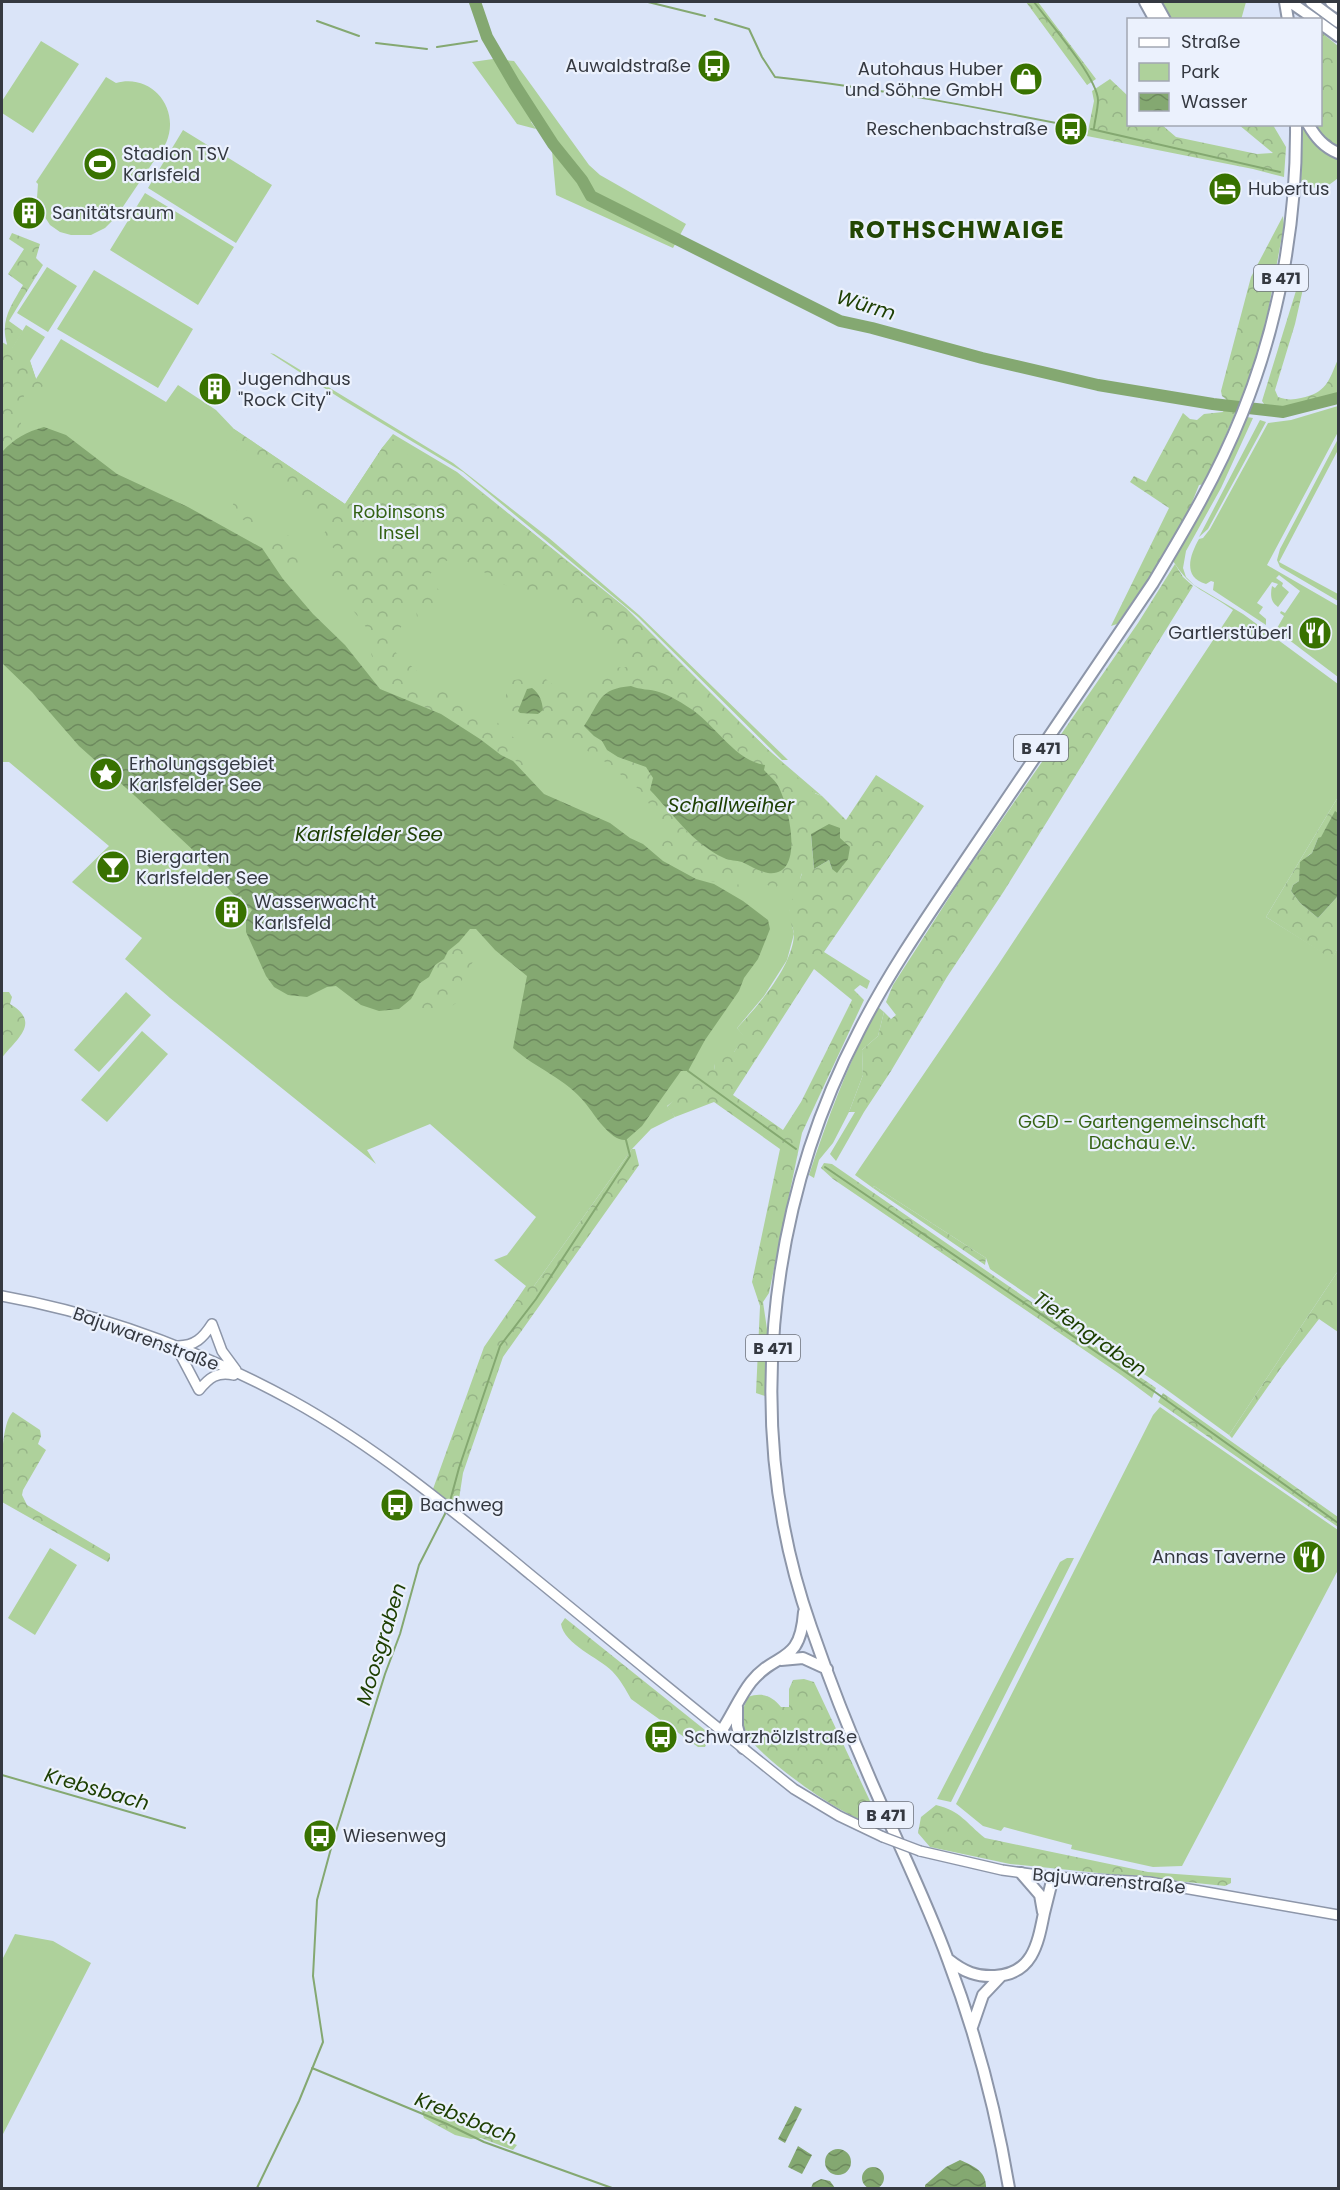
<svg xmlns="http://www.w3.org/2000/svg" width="1340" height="2190" font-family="Poppins,sans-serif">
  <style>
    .green { fill: #aed19b }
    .forest { fill: url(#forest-crowns); fill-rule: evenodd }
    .water { fill: url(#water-waves) }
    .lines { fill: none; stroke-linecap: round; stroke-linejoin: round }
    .stream { stroke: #84a871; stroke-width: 2 }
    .river { stroke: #84a871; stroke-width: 12 }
    .secondary-casing { stroke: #8d96a9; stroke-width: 12 }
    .trunk-casing { stroke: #8d96a9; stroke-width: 14 }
    .secondary { stroke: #fff; stroke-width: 9 }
    .trunk { stroke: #fff; stroke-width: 10 }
    .secondary-bridge-casing { stroke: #8d96a9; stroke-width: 12; stroke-linecap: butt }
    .secondary-bridge { stroke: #fff; stroke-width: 9 }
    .labels { text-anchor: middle; stroke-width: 4.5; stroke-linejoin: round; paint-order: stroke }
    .shield { fill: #ebf1fd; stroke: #6c7079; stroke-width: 1.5 }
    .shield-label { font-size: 16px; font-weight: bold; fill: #353941 }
    .poi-label { font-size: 18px; fill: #353941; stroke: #ebf1fd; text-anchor: start }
    .park-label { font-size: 18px; fill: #356315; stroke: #ebf1fd }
    .street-label { font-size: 18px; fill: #353941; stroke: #ebf1fd }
    .water-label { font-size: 20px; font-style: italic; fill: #1e4003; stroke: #ebf1fd }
    .district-label { font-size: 24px; font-weight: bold; letter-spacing: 1.5px; fill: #224604; stroke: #ebf1fd }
  </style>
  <defs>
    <pattern id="forest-crowns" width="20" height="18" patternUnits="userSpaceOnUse" patternTransform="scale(1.5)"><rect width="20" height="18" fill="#aed19b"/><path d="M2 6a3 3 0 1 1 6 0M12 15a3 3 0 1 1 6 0" fill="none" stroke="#96b487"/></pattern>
    <pattern id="water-waves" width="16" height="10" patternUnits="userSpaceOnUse" patternTransform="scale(1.5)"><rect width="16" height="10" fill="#84a871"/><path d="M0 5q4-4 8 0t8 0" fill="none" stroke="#6d8a5e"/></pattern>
  </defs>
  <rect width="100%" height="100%" fill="#dae4f8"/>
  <path class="green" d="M1158 2H1246L1241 20 1169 19Z
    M41 41 79 64 33 133 2 113V101Z
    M493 59 514 61 589 165 600 175 686 224 673 248 556 195 552 151 549 143 533 120 531 122 536 129 517 124 472 62Z
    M106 77 116 83C152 73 181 109 166 143L116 217 105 228 91 235H71L60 232 50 225 39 208 37 198 38 184 36 182Z
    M1304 124 1314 142 1338 157V178C1323 190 1320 192 1301 182L1303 125Z
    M183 130 272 185 236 243 148 188Z
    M145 193 234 247 198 305 110 250Z
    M47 267 77 286 48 332 17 313Z
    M94 270 193 329 158 388 57 329Z
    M26 325 45 337 30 361 36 379 61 339 166 402 178 385 216 410 234 429 345 504 382 448 393 434 457 472 626 608 766 748 822 796 815 793 799 887 789 912 794 934 787 960 764 996 737 1028 745 1037 734 1052H725L715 1064 714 1070 667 1106 675 1117 651 1129 632 1149 534 1286H526L494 1260 507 1255 536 1217 430 1124 367 1150 376 1164 170 998 125 959 142 938 72 882 109 846 9 762H2V342L12 348Z
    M270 353 274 354 453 463 549 538 639 615 788 760H782L638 617 463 472 343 400Z
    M1338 406V432L1267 565 1338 606V677L1276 630 1284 616 1280 613 1281 611 1285 613 1300 591 1279 575 1276 578 1283 583 1282 586 1289 592 1278 607C1271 602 1270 596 1272 586L1275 588 1278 584 1272 582 1257 603 1263 607 1259 613 1266 619V625L1213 590 1214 582 1211 581 1206 584C1182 577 1190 555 1199 539L1203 538 1210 529 1268 423 1291 420Z
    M1247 417 1253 418 1221 488 1186 551 1183 568 1186 577 1194 585 1243 614 1338 684V797L1266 917 1332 958 1338 948V1271L1229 1435 1163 1387 990 1269 986 1258 874 1186 873 1188 855 1175 998 965 1233 610C1207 591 1192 591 1173 561L1204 508Z
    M1260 420 1266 422 1208 529 1199 537Z
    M1338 439V450L1279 562 1338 594V601L1280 567 1277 560 1280 549Z
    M126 992 151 1015 99 1072 74 1050Z
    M878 1007 884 1012 878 1036 862 1050 863 1075 849 1112 833 1143 819 1160 814 1178 809 1175C828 1117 849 1061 878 1007Z
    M142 1031 168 1054 107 1122 81 1100Z
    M855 1112H864L836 1161 830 1154Z
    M1160 1407 1338 1530V1570L1182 1866 1153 1867 1071 1849 1072 1845 1004 1827 1001 1831 983 1826 956 1804 1153 1415Z
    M50 1548 77 1565 35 1635 8 1618Z
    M1067 1558H1074L951 1802 937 1799 1060 1562Z
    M15 1934 53 1941 91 1963 2 2136V1960Z"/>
  <path class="forest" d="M1026 2H1038L1096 79 1087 85Z
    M1321 32 1338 46V149L1331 146 1313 125 1320 124Z
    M1110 79 1128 96V124L1162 125 1176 137 1257 154 1273 153 1239 125H1273L1286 147 1284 177 1253 169 1087 136 1094 101 1092 91Z
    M1283 216 1284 225 1263 339 1246 388 1205 484 1199 485 1191 505 1160 562 1117 624 1111 626 1169 508 1130 482 1134 476 1146 482 1183 413 1190 419 1197 420 1204 414 1223 412 1228 401 1222 396 1221 391 1251 277Z
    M12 233 40 244 36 258 43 265 9 321 23 331 12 349 30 361 36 379 44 384 37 395 13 385 11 390 24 395 20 432 2 449V351L7 344C0 320 11 306 23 285L8 274 24 249 9 239Z
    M1305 280 1295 324 1275 390 1278 397C1286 400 1293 400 1301 398 1326 393 1329 381 1338 359V398L1283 412 1269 411 1262 401 1299 281Z
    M234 429 345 504 382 448 391 438 398 442 408 456 420 459 429 457 449 468 529 530 637 620 718 702 814 793 822 796 846 820 876 775 924 806 824 952 870 981 867 989 860 985 854 990 864 1000 802 1133 769 1293 763 1302 768 1336 765 1396 756 1393 760 1306 752 1282 780 1149 714 1102 675 1117 667 1107 702 1070H714L715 1064 708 1058 716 1049 734 1052 744 1037 737 1028C758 1006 792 967 794 935 794 928 788 920 789 912 790 904 799 884 802 873L791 893 786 892 781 881 776 888 735 874 740 890H726L716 882 696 879 686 871 663 861 649 844 664 828 641 791 604 761 574 743 561 742 548 746 533 743V724C515 725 506 717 492 706L506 703V681L522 679 533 672C550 678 557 694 574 694 583 681 608 666 625 667 629 667 635 668 639 669L613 651 596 631 548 592H537L530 595 503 584 463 559C449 555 435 567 427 578L442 593C439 606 436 615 424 622L417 617 416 610 419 599 412 597 405 607C407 627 394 631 393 650L418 672 422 679 412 686 458 693 503 727 517 741 526 755 527 767 521 766 515 760 501 754 441 714 380 689 358 661 374 663 365 633 369 631 335 587 325 584 315 574 319 568 345 566 344 555 326 543 324 533 332 524 328 511 312 513 301 510 299 494 238 452 231 444ZM400 500 417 511 419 532C400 543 383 551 361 549L359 531 376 526 383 510ZM631 686 638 690 656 691 720 735 732 747 752 763 765 765 764 770 777 784 785 805 753 868 741 862 725 859 684 829 651 790 654 778 646 767 607 750 602 741 596 708 603 694ZM538 693 543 703V710L525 714ZM811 835 843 866 832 869 829 860 814 869ZM814 969 852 1000 801 1102 783 1130 733 1095Z
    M241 497C251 498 254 506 257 514L268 519 271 526 266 530H259L256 524C247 523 236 517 231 509L235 500Z
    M284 535 291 536C295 543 301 546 305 553L294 570 269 551 267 544 274 540 280 541Z
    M1175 564 1183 577 1193 586 1004 891 947 977 891 1071 864 1112H849L863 1075 862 1050 878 1036 884 1012 891 1019 896 1015 886 1002 893 985 961 879 1138 623Z
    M1338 797V813L1335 812 1321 838H1318L1312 853C1300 860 1301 869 1299 881L1293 885 1291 891 1300 903 1318 918 1338 896V948L1332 959 1266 917Z
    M470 942 476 945 478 953 456 990 457 1002 436 1019 419 1017 413 1014C417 1009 423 1005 427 1000 433 990 434 977 435 965L444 959 453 947Z
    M3 992H9L12 997 10 1004C42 1023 16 1039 2 1058Z
    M632 1149H635L639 1165 503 1357 463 1473 459 1499 455 1507 433 1489 484 1347 526 1286H534Z
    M824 1163 832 1164 1156 1388 1152 1398 1121 1375 833 1179 821 1168Z
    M874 1186 986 1258 985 1265 873 1188Z
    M1338 1271V1332L1319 1319 1281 1368 1232 1438 1229 1435Z
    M1163 1393 1338 1517V1527L1158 1402Z
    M13 1412 40 1430 41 1436 38 1444 46 1450 23 1490 22 1495 27 1505 110 1554V1559L108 1562 2 1502C1 1481 0 1423 13 1412Z
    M565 1618 705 1730 710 1736 705 1747H698L631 1699C626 1690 620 1679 612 1671 599 1658 564 1644 561 1624Z
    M804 1679 814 1682 878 1818 876 1823C852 1826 751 1752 742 1728 738 1718 744 1707 748 1697 762 1692 772 1696 781 1707H789V1689L793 1680Z
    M936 1805C961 1811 966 1823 985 1838L1148 1872 1231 1878V1883L1225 1886 1010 1864 930 1847 918 1833 921 1817Z
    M421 2109 426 2110 517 2145 513 2150 481 2138 471 2139 455 2135 424 2118Z"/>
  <path class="water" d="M44 427 66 435 117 474 188 507 262 548 283 579 313 614 345 645 380 689 441 714 480 739 501 755 513 761 544 794 610 823 630 838 643 844 663 861 696 879 714 884 743 901 768 920 770 929 758 959 744 978 739 991 705 1040 688 1071H681L642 1126 626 1140C610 1141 595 1115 586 1104 566 1078 536 1069 513 1048L527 976 495 950 476 929H470L459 942 448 951 444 959 435 965 429 977 420 983 411 999 399 1009 379 1011 361 1005 336 986 327 987 307 997 288 995 274 987 266 976 246 932V919L252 910 250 908H240L238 905V901L242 898 241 896 237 898 194 851 135 796 79 746 32 692 2 663V452C15 438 26 432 44 427Z
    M631 686C640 690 650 689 659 692 669 695 679 701 688 707 715 723 733 760 765 765L764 770C768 775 774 779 777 784 788 801 807 878 768 873 758 871 751 866 742 862 736 860 730 861 724 858 693 844 673 814 650 790L653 778 646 767 618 757 607 750 602 741 594 736 584 726C601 701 598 689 631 686Z
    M532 688C540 694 542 701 543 710L538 714 520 713 518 711 527 689Z
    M1335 811 1338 813V896L1318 918 1300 903 1291 891 1293 885 1299 881 1300 862 1312 853 1318 838 1321 837Z
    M829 824 840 828V838L850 847 848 859 837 873 832 869 829 860 814 869 811 834Z
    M795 2106 802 2109 785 2143 778 2139Z
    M798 2146 812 2155 802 2174 788 2167Z
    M825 2162a13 13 0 1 1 26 0a13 13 0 1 1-26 0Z
    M960 2160C974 2166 987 2172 986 2188H925V2185L946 2167Z
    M862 2178a11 11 0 1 1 22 0a11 11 0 1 1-22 0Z
    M821 2179 830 2181 835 2188H811L813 2183Z"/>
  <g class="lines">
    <path class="stream" d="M648 2 705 16
      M1034 2C1049 22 1097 77 1098 100 1098 109 1095 119 1094 128
      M715 19 749 29 762 57 775 77C878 88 980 108 1082 128
      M317 21 359 36
      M486 42H490
      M376 43 427 49
      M437 47 477 41
      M1091 129 1280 172
      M688 1071 796 1149
      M825 1167 1155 1392 1338 1523
      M449 1505 459 1468 500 1346 536 1299 630 1156 626 1140
      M2 1775 185 1828
      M312 2068 447 2124 484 2142 612 2188
      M257 2188 299 2101 323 2042 313 1976 317 1900 333 1841 385 1674 400 1634 419 1565 447 1510"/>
    <path class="river" d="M475 2 487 37 515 85 553 144 582 180 591 196 840 321 872 328 982 358 1098 385 1213 404 1283 412 1338 398"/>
    <defs>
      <path id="secondary" d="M2 1296C102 1314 201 1351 291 1400 377 1447 457 1514 532 1576 619 1647 706 1719 794 1789L839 1816 883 1837
        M212 1324 222 1351 236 1370
        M178 1346C195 1346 203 1338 212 1324
        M175 1348 180 1354 199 1390C209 1378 217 1371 234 1375
        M920 1851 1002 1870 1053 1877 1149 1882 1338 1915"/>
      <path id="trunk" d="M1145 2 1155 20
        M1155 2 1165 20
        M1285 2 1288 20
        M1290 2 1316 20
        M1311 2 1338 22
        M1331 2 1338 7
        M1320 23 1338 36
        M1308 124C1316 138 1324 147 1338 153
        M781 1660 803 1658 827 1669
        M737 1707V1726L743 1748
        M722 1730C732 1715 740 1696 751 1682 777 1650 800 1666 804 1612
        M1021 1873 1040 1895 1043 1912
        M949 1960C964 1972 977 1977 995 1976 1033 1974 1038 1943 1044 1913 1047 1901 1050 1889 1053 1877
        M972 2027 983 1995 1001 1976
        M1009 2188C996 2110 976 2034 948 1960 928 1905 902 1852 879 1799 854 1743 831 1685 811 1627 743 1434 765 1211 859 1031 891 968 932 910 971 852 1031 762 1093 673 1153 583 1186 528 1218 474 1242 414 1279 323 1297 222 1296 124"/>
    </defs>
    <use href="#secondary" class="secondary-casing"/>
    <use href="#trunk" class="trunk-casing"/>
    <use href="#secondary" class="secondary"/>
    <use href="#trunk" class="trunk"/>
    <defs>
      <path id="secondary-bridge" d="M883 1837 920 1851"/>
    </defs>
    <use href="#secondary-bridge" class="secondary-bridge-casing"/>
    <use href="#secondary-bridge" class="secondary-bridge"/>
  </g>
  <defs>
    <symbol id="bus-disc" viewBox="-11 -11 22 22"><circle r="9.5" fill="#387200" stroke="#ebf1fd"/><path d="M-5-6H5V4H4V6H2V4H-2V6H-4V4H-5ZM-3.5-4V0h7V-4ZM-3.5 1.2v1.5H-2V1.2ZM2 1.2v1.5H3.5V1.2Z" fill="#fff"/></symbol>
    <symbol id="shop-disc" viewBox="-11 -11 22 22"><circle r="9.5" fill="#387200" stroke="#ebf1fd"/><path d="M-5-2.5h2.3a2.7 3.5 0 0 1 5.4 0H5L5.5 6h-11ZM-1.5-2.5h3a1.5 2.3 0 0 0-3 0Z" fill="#fff"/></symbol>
    <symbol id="stadium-disc" viewBox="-11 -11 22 22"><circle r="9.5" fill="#387200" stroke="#ebf1fd"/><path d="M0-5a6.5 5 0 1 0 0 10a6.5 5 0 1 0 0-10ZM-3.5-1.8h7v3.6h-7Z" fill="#fff"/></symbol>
    <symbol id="hotel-disc" viewBox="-11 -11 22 22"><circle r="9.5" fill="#387200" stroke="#ebf1fd"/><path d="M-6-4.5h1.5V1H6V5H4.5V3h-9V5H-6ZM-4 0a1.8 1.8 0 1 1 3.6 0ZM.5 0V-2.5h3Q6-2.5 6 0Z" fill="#fff"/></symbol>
    <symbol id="building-disc" viewBox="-11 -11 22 22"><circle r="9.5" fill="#387200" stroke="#ebf1fd"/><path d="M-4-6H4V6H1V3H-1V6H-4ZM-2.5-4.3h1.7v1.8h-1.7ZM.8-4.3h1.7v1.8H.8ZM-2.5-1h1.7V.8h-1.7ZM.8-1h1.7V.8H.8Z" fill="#fff"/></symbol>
    <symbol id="restaurant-disc" viewBox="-11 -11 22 22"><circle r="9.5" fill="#387200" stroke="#ebf1fd"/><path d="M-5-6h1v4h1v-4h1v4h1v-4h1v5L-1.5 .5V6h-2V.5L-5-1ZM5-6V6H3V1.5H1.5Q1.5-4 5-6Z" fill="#fff"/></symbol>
    <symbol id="sight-disc" viewBox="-11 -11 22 22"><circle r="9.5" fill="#387200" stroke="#ebf1fd"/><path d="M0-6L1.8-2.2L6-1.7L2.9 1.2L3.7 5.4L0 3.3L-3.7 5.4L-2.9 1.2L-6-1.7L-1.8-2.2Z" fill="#fff"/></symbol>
    <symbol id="bar-disc" viewBox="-11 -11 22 22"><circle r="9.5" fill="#387200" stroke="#ebf1fd"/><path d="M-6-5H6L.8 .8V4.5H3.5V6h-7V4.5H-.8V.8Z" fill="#fff"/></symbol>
  </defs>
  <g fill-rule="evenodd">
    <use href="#bus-disc" x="695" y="47" width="38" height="38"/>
    <use href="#shop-disc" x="1007" y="60" width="38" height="38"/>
    <use href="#bus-disc" x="1052" y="110" width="38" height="38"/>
    <use href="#stadium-disc" x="81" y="145" width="38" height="38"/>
    <use href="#hotel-disc" x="1206" y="170" width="38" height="38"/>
    <use href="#building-disc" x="10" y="194" width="38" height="38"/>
    <use href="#building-disc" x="196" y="370" width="38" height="38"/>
    <use href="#restaurant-disc" x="1296" y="614" width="38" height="38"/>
    <use href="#sight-disc" x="87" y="755" width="38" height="38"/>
    <use href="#bar-disc" x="94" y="848" width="38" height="38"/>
    <use href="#building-disc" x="212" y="893" width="38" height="38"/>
    <use href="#bus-disc" x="378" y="1486" width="38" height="38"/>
    <use href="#restaurant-disc" x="1290" y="1538" width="38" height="38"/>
    <use href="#bus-disc" x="642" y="1718" width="38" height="38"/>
    <use href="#bus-disc" x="301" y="1817" width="38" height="38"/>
  </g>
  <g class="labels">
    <g class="shield">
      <rect x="1254" y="265" width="54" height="26" rx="4.5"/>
      <rect x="1014" y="735" width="54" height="26" rx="4.5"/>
      <rect x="746" y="1335" width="54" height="26" rx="4.5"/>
      <rect x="859" y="1802" width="54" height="26" rx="4.5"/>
    </g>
    <g class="shield-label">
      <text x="1281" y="284">B 471</text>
      <text x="1041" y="754">B 471</text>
      <text x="773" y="1354">B 471</text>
      <text x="886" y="1821">B 471</text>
    </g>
    <g class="poi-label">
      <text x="691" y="72" text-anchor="end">Auwaldstraße</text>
      <text x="1003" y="75" text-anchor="end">Autohaus Huber<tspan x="1003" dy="21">und Söhne GmbH</tspan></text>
      <text x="1048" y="135" text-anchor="end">Reschenbachstraße</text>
      <text x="123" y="160">Stadion TSV<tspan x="123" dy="21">Karlsfeld</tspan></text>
      <text x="1248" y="195">Hubertus</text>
      <text x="52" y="219">Sanitätsraum</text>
      <text x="238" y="385">Jugendhaus<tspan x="238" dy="21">"Rock City"</tspan></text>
      <text x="1292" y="639" text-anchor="end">Gartlerstüberl</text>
      <text x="129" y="770">Erholungsgebiet<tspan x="129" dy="21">Karlsfelder See</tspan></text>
      <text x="136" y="863">Biergarten<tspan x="136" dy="21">Karlsfelder See</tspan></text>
      <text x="254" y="908">Wasserwacht<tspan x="254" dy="21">Karlsfeld</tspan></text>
      <text x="420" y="1511">Bachweg</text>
      <text x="1286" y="1563" text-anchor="end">Annas Taverne</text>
      <text x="684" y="1743">Schwarzhölzlstraße</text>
      <text x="343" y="1842">Wiesenweg</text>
    </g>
    <g class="park-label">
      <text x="399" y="518">Robinsons<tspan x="399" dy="21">Insel</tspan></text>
      <text x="1142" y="1128">GGD - Gartengemeinschaft<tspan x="1142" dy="21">Dachau e.V.</tspan></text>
    </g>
    <g class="street-label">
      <text transform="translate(146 1339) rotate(20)" y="6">Bajuwarenstraße</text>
      <text transform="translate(1109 1881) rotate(5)" y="6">Bajuwarenstraße</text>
    </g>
    <g class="water-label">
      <text transform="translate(866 305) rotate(17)" y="7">Würm</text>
      <text x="731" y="812">Schallweiher</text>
      <text x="369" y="841">Karlsfelder See</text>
      <text transform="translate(1090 1334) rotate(35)" y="7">Tiefengraben</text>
      <text transform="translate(381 1644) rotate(-73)" y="7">Moosgraben</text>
      <text transform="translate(97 1789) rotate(16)" y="7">Krebsbach</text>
      <text transform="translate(466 2118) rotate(22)" y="7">Krebsbach</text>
    </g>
    <g class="district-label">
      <text x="957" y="238">ROTHSCHWAIGE</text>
    </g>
  </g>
  <rect width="1340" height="2190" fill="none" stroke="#353941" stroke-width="6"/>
  <rect x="1127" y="18" width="195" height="108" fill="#ebf1fd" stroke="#a2a7b2" stroke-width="1.5"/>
  <rect x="1139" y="38" width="30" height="9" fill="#ffffff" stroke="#a2a7b2" stroke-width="1.5"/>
  <text x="1181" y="48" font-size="18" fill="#353941">Straße</text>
  <rect x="1139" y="63" width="30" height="18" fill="#aed19b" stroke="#a2a7b2" stroke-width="1.5"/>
  <text x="1181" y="78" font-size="18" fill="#353941">Park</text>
  <rect x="1139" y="93" width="30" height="18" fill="url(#water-waves)" stroke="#a2a7b2" stroke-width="1.5"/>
  <text x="1181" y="108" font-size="18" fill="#353941">Wasser</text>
</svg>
